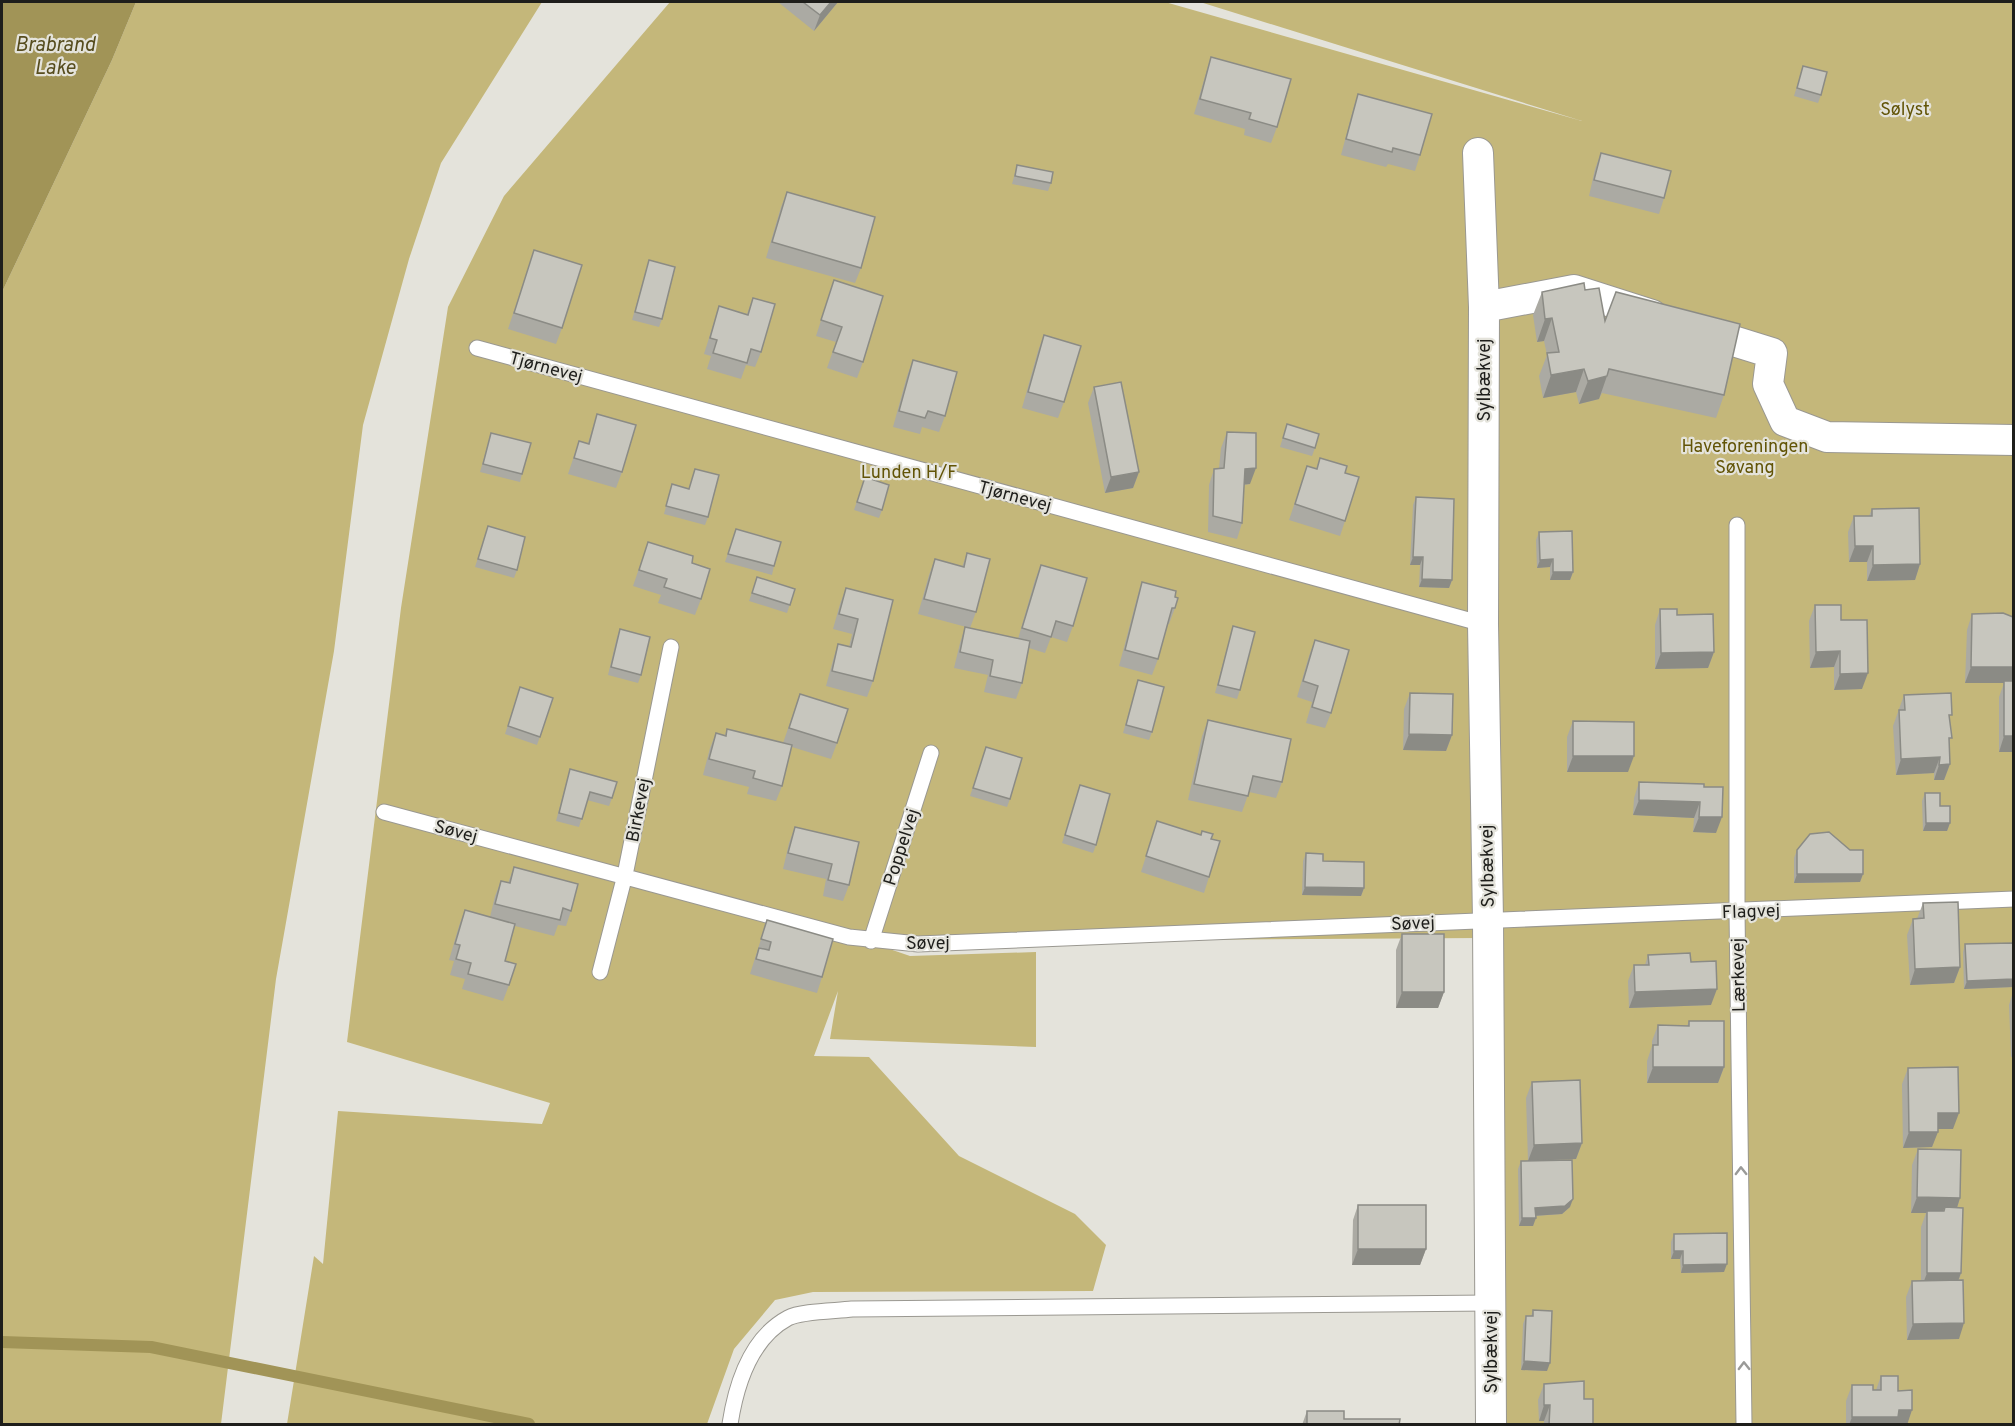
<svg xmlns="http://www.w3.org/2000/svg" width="2015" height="1426" font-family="Overpass,sans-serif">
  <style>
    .green { fill: #c4b77a }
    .water { fill: #a19457 }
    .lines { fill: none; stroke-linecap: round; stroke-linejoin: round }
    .stream { stroke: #a19457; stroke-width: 12 }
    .service-casing { stroke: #9a9891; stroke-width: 17 }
    .minor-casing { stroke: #9a9891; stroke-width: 32 }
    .service { stroke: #fff; stroke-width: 15 }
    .minor { stroke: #fff; stroke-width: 30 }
    .wall { fill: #abaaa3 }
    .shaded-wall { fill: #8b8b85 }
    .building { fill: #c7c6be; stroke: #8b8b85; stroke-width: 1.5 }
    .oneway { stroke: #9a9a98 }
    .labels { text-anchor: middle; stroke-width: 4.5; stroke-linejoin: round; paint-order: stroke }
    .park-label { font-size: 18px; fill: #625406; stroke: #e4e3db }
    .street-label { font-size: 18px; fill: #1e1e1b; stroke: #e4e3db }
    .water-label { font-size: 20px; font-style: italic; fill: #574d1e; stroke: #e4e3db }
  </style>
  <rect width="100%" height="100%" fill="#e4e3db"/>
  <path class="green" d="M136 2H542L441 163 409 259 363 425 334 651 276 979 221 1424H2V292L112 60Z
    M670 2H1165L1582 121 1200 2H2013V1424H1500L1480 938 869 942 910 956 1036 952V1047L830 1039 838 991 814 1056 869 1057 959 1156 1075 1214 1106 1245 1093 1291 813 1292 775 1300 734 1349 707 1424H287L314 1256 323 1264 338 1111 542 1124 550 1103 347 1042 401 608 448 307 504 196Z"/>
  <path class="water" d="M2 2H136L112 60 2 292Z"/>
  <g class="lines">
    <path class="stream" d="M2 1342 151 1347 529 1424"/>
    <defs>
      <path id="service" d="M477 348 1483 624
        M1737 525V912L1744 1424
        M384 812 849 937 918 944 2014 899
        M871 941 931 753
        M600 972 625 875 671 647
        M730 1424C736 1385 751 1338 788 1318 801 1311 836 1311 852 1309L1490 1303"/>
      <path id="minor" d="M1478 153 1484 307 1483 624 1488 920 1491 1424
        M1484 307 1574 290 1652 315
        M1698 330 1772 353 1768 384 1785 421 1827 437 2014 440"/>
    </defs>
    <use href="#service" class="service-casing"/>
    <use href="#minor" class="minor-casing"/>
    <use href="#service" class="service"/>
    <use href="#minor" class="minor"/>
  </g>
  <path class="wall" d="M778 2H838L814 31Z
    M1211 57 1277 127 1271 143 1244 135 1245 129 1194 114 1206 73Z
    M1803 66 1821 95 1818 103 1794 96Z
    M1358 94 1420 155 1415 171 1388 164 1386 167 1341 155 1353 110Z
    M1601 153 1664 198 1659 214 1589 196 1595 169Z
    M1017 165 1051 183 1048 191 1012 184Z
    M787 192 861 268 855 283 766 258 781 207Z
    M534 250 562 328 556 344 508 329Z
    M649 260 662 319 659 327 632 320Z
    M834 280 863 362 857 378 827 368 836 342 816 336Z
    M1585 290 1605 321 1724 395 1716 418 1602 393 1599 399 1579 404 1576 392 1543 398 1539 376 1547 355 1544 341 1537 342 1533 315 1542 292Z
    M753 298 761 352 755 367 746 365 741 379 707 369 711 356 704 354 719 306 747 314Z
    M1044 335 1064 402 1058 418 1022 408 1038 351Z
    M913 360 945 416 939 432 922 427 920 434 893 427 907 376Z
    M1094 387 1139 472 1133 488 1105 493 1088 403Z
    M597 414 622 472 616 488 568 474 579 441 588 443Z
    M1287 424 1315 448 1312 456 1280 447Z
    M1227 432 1250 484 1244 485 1242 523 1237 539 1208 532 1209 485 1214 469 1219 468 1221 448Z
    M491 433 522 474 520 482 480 472Z
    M1320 458 1345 473V521L1340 536 1289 520 1307 466 1316 469Z
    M695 469 708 517 705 525 664 514 672 484 689 489Z
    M865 477 882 510 879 518 854 510Z
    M1416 497 1452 580 1449 588 1419 587 1420 565H1410L1413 505Z
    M1872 509 1920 564 1915 580 1867 581V562H1849L1848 532 1854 516H1869Z
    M488 526 517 570 514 578 475 567Z
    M736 529 774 566 772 575 725 562Z
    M1539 532 1573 572 1570 580H1550V567L1537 568 1536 540Z
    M648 542 692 563 701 599 695 615 658 603 661 595 633 586Z
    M967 553 976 612 970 628 918 614 929 575 935 559 962 567Z
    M1041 565 1073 626 1067 642 1051 637 1045 653 1029 648 1022 683 1016 699 984 692 988 675 954 668 960 643 965 627 1018 639 1035 580Z
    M757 577 795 589 787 613 749 601Z
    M1142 582 1175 597V608L1169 624H1168L1158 659 1152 675 1119 666 1137 598Z
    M846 588 893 600 873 681 867 697 826 686 833 660 838 644 849 647 852 634 833 629 840 604Z
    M1815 605 1841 620 1862 689 1834 690V667L1810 668 1809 621Z
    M1660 609 1677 615 1714 652 1708 668 1655 669V625Z
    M1972 614 2013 617V752H1999V697L2004 683H1965L1967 630Z
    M1233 626 1240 690 1237 699 1215 693Z
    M620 629 641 675 638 683 608 675 617 637Z
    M1315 640 1331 713 1325 728 1306 723 1312 702 1297 697 1309 656Z
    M1138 680 1152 732 1149 740 1123 733Z
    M520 687 553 698 537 745 505 734Z
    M1410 693 1452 735 1446 751 1403 750 1404 709Z
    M800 694 837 743 831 759 792 747 782 786 776 801 747 794 749 787 703 775 710 748 716 733 725 735 727 729 783 743Z
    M1904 695 1950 721V764L1944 780H1934V773L1896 775 1893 726Z
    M1208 720 1282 782 1276 798 1249 792 1242 812 1188 800 1202 736Z
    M1573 721 1628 772H1567V737Z
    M986 747 1010 799 1007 807 970 796Z
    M570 769 612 798 609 806 587 800 579 827 556 821Z
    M1639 782 1704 787 1716 833 1693 832 1694 818 1633 815 1634 798Z
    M1925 793 1950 823 1947 831H1923L1922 801Z
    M1077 794 1096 845 1093 853 1062 843Z
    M1157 821 1211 839 1209 877 1204 893 1141 872Z
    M795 827 859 842 849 885 843 901 823 896 826 879 783 869 789 843Z
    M1797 850 1863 874 1860 882 1794 883V858Z
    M1306 853 1323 861 1364 888 1361 896 1302 895 1303 861Z
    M514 867 571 911 566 926 558 925 554 936 515 926 505 961 509 985 503 1001 462 989 465 979 450 975 454 961 449 960 459 926 465 910 490 917 495 896 501 881 508 883Z
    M1923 903 1960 967 1954 983 1910 985 1907 935 1913 919H1917Z
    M767 920 822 977 817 993 750 974 762 936Z
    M1402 934 1444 992 1438 1008H1396V950Z
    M2013 943V987L1964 989 1963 952 1965 944Z
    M1648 955 1691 962 1711 1005 1629 1008 1628 981 1634 965H1645Z
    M2013 992V1057H2011L2009 1005Z
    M1689 1021 1724 1067 1718 1083H1647V1061L1652 1046V1041L1658 1025 1687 1026Z
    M1908 1068 1953 1129H1938L1932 1147 1903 1148 1902 1084Z
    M1532 1082 1582 1143 1576 1159 1528 1161 1526 1098Z
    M1918 1149 1960 1198 1957 1208 1961 1273 1959 1280V1339L1907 1340 1906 1297 1912 1281H1921V1227L1926 1213H1911L1912 1165Z
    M1521 1161 1570 1207 1562 1214 1535 1216 1533 1226H1519L1518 1169Z
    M1358 1205 1426 1249 1420 1265H1352L1353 1220Z
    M1674 1234 1724 1272 1681 1273 1680 1259H1671V1242Z
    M1533 1310 1547 1371 1521 1370 1523 1324 1526 1316H1531Z
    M1881 1376 1898 1391 1907 1425H1846V1401L1852 1385 1876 1390Z
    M1544 1384 1584 1399 1593 1425H1544V1421H1539L1538 1400Z
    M1307 1411 1344 1419 1399 1425H1302Z"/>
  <path class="shaded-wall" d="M831 2H838L814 31 820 15Z
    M1552 318 1544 341 1537 342 1545 319Z
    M1584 369 1576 392 1543 398 1551 375Z
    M1607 376 1599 399 1579 404 1588 381Z
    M1256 468 1250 484 1239 485 1245 469Z
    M1139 472 1133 488 1105 493 1111 477Z
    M1855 546H1873L1867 562H1849Z
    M1413 557H1423L1420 565H1410Z
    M1553 559 1550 567 1537 568 1540 560Z
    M1920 564 1915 580 1867 581 1873 565Z
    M1553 572H1573L1570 580H1550Z
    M1422 579 1452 580 1449 588 1419 587Z
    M1840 651 1834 667 1810 668 1816 652Z
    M1714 652 1708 668 1655 669 1661 653Z
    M1971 667H2013V683H1965Z
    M1868 673 1862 689 1834 690 1840 674Z
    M1409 734 1452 735 1446 751 1403 750Z
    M2004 736H2013V752H1999Z
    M1573 756H1634L1628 772H1567Z
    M1940 757 1934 773 1896 775 1901 759Z
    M1950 764 1944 780H1934L1939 765Z
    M1639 800 1700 802 1694 818 1633 815Z
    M1699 817H1722L1716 833 1693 832Z
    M1926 823H1950L1947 831H1923Z
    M1797 874H1863L1860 882 1794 883Z
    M1305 887 1364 888 1361 896 1302 895Z
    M1960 967 1954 983 1910 985 1915 969Z
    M2013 979V987L1964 989 1967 981Z
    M1717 989 1711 1005 1629 1008 1635 992Z
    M1402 992H1444L1438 1008H1396Z
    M1653 1067H1724L1718 1083H1647Z
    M1938 1113H1959L1953 1129H1932Z
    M1909 1132H1938L1932 1147 1903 1148Z
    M1582 1143 1576 1159 1528 1161 1534 1145Z
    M1917 1197 1960 1198 1955 1214 1945 1207 1942 1213 1927 1211 1926 1213H1911Z
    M1573 1199 1570 1207 1562 1214 1532 1216 1535 1208Z
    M1522 1218H1536L1533 1226H1519Z
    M1358 1249H1426L1420 1265H1352Z
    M1674 1251H1683L1680 1259H1671Z
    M1727 1264 1724 1272 1681 1273 1683 1265Z
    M1927 1273H1961L1955 1289H1921Z
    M1964 1323 1959 1339 1907 1340 1913 1324Z
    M1524 1361 1550 1363 1547 1371 1521 1370Z
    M1544 1405H1550L1544 1421H1539Z
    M1899 1410H1912L1907 1425H1849L1852 1417Z"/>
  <path class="building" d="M803 2H831L820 15Z
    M1211 57 1291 79 1277 127 1249 119 1251 113 1200 99Z
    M1803 66 1827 72 1821 95 1797 88Z
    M1358 94 1432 114 1420 155 1393 148 1392 152 1346 139Z
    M1601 153 1671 171 1664 198 1594 180Z
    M1017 165 1053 172 1051 183 1015 176Z
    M787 192 875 217 861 268 772 242Z
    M534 250 582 265 562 328 514 313Z
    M649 260 675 267 662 319 635 312Z
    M834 280 883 296 863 362 833 352 842 327 821 320Z
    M1584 283 1585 290 1599 288 1605 321 1616 292 1740 324 1724 395 1609 369 1607 376 1588 381 1584 369 1551 375 1547 353 1559 352 1552 318 1545 319 1542 292Z
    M753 298 775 304 761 352 751 349 747 363 713 353 717 340 710 338 719 306 748 315Z
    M1044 335 1081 346 1064 402 1028 392Z
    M913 360 957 372 945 416 928 411 925 418 899 411Z
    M1121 382 1139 472 1111 477 1094 387Z
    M597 414 636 425 622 472 574 458 579 441 589 444Z
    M1287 424 1319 434 1315 448 1283 438Z
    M1227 432 1256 433V468L1245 469 1242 523 1213 516 1214 469 1224 468Z
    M491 433 531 443 522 474 483 464Z
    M1320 458 1347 466 1345 473 1359 477 1345 521 1295 504 1307 466 1317 469Z
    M695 469 719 475 708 517 666 506 672 484 689 489Z
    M865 477 889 485 882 510 857 502Z
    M1416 497 1454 499 1452 580 1422 579 1423 557H1413Z
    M1919 508 1920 564 1873 565V546H1855L1854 516H1872V509Z
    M488 526 525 537 517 570 478 559Z
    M736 529 781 542 774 566 728 554Z
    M1572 531 1573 572H1553V559L1540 560 1539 532Z
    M648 542 693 556 692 563 710 569 701 599 664 587 667 579 639 570Z
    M967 553 990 559 976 612 924 599 935 559 964 567Z
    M1041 565 1087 578 1073 626 1056 621 1051 637 1022 628Z
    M757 577 795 589 790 605 752 593Z
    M1142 582 1176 591 1175 597 1178 598 1175 608H1172L1158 659 1125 650Z
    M846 588 893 600 873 681 832 671 838 644 851 647 858 619 839 614Z
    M1815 605H1841V620H1867L1868 673 1840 674V651L1816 652Z
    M1660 609H1677V615L1713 614 1714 652 1661 653Z
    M2003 613 2013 617V667H1971L1972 614Z
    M1233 626 1255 632 1240 690 1218 685Z
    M965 627 1030 641 1022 683 990 676 993 660 960 652Z
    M620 629 650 637 641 675 611 667Z
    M1315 640 1349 650 1331 713 1312 707 1318 686 1303 681Z
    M1138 680 1164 687 1152 732 1126 725Z
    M2004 681H2013V736H2004Z
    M520 687 553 698 540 737 508 726Z
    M1410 693 1453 694 1452 735 1409 734Z
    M1951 693 1952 715H1949L1952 738H1949L1950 764 1939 765 1940 757 1901 759 1899 710H1905L1904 695Z
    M800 694 848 709 837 743 789 728Z
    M1208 720 1291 739 1282 782 1253 776 1248 796 1194 784Z
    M1573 721 1634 722V756H1573Z
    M727 729 792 745 782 786 753 778 755 771 709 759 716 733 726 736Z
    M986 747 1022 758 1010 799 973 788Z
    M570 769 617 782 612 798 590 792 582 819 559 813Z
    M1639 782 1704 784V787H1723L1722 817H1699L1700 802 1639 800Z
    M1080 785 1110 794 1096 845 1065 835Z
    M1925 793H1940V806H1950V823H1926Z
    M1157 821 1201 835 1202 831 1213 834 1211 839 1220 841 1209 877 1146 856Z
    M795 827 859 842 849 885 828 880 832 864 788 853Z
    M1829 832 1850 850H1863V874H1797V850L1810 834Z
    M1306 853 1323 854V861L1364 862V888L1305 887Z
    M514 867 578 884 571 911 563 908 560 920 495 904 501 881 510 883Z
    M1958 902 1960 967 1915 969 1913 919 1924 918 1923 903Z
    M465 910 515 924 505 961 516 964 509 985 468 974 471 963 456 959 460 945 455 944Z
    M767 920 833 939 822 977 756 959 759 948 769 950 771 942 761 939Z
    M1402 934H1444V992H1402Z
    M2013 943V979L1967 981 1965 944Z
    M1690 953 1691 962 1716 961 1717 989 1635 992 1634 965H1649L1648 955Z
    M1689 1021H1724V1067H1653V1045H1658V1025L1689 1026Z
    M1958 1067 1959 1113H1938V1132H1909L1908 1068Z
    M1580 1080 1582 1143 1534 1145 1532 1082Z
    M1918 1149 1961 1150 1960 1198 1917 1197Z
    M1572 1160 1573 1199 1565 1206 1535 1208 1536 1218H1522L1521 1161Z
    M1358 1205H1426V1249H1358Z
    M1945 1207 1963 1208 1961 1273H1927V1211H1944Z
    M1727 1233V1264L1683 1265V1251H1674V1234Z
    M1963 1280 1964 1323 1913 1324 1912 1281Z
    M1533 1310 1552 1311 1550 1363 1524 1361 1526 1316H1533Z
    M1881 1376H1898V1391L1912 1390V1410H1899L1898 1417H1852V1385H1873V1390H1881Z
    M1584 1381V1399H1593V1425H1549L1550 1405H1544V1384Z
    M1307 1411H1344V1419H1400L1399 1425H1307Z"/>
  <defs><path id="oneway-chevron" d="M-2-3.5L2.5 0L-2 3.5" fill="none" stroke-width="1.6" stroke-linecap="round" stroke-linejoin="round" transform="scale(1.5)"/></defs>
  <g class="oneway">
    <use href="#oneway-chevron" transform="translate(1741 1171) rotate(-91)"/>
    <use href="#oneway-chevron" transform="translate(1744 1366) rotate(-91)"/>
  </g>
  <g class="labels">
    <g class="park-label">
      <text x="1905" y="115">Sølyst</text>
      <text x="1745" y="452">Haveforeningen<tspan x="1745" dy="21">Søvang</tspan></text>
      <text x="909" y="478">Lunden H/F</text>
    </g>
    <g class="street-label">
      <text transform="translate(546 367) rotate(15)" y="6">Tjørnevej</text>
      <text transform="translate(1484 380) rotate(-90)" y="6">Sylbækvej</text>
      <text transform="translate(1015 496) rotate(15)" y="6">Tjørnevej</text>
      <text transform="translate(638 810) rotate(-79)" y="6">Birkevej</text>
      <text transform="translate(456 831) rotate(15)" y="6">Søvej</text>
      <text transform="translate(901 847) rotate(-72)" y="6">Poppelvej</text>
      <text transform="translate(1487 866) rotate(-91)" y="6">Sylbækvej</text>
      <text transform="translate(1751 911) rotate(-2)" y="6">Flagvej</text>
      <text transform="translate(1413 923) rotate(-2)" y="6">Søvej</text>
      <text x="928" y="949">Søvej</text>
      <text transform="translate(1738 975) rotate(-91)" y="6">Lærkevej</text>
      <text transform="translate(1491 1352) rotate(-90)" y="6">Sylbækvej</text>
    </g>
    <g class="water-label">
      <text x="55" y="51">Brabrand<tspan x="55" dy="23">Lake</tspan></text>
    </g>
  </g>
  <rect width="2015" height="1426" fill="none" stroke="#1e1e1b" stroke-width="6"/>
</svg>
